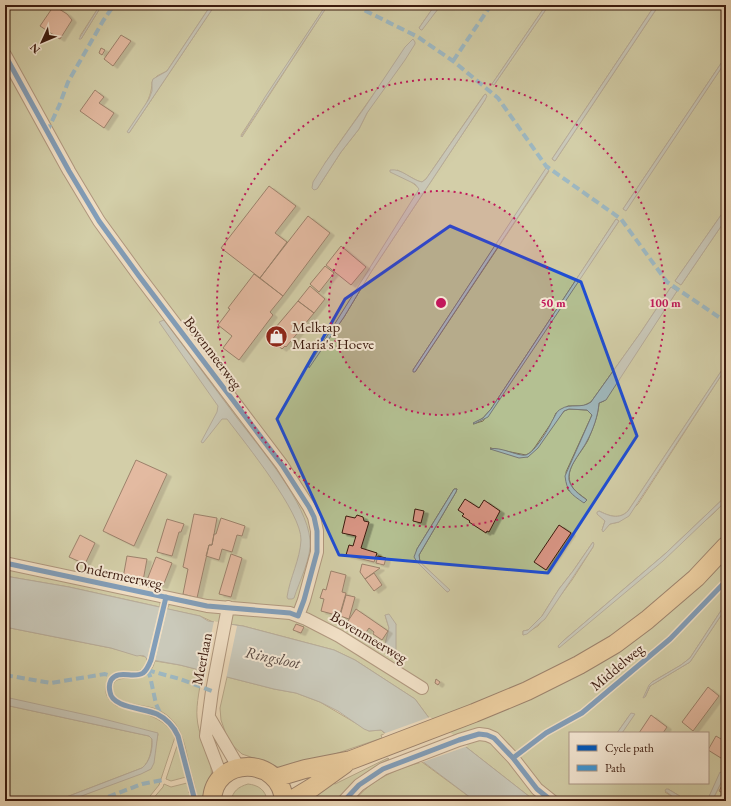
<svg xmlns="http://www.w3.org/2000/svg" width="731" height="806" font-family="'EB Garamond',serif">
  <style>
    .green { fill: #b4c092; stroke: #786d50; fill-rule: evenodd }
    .water { fill: #9fb7bb; stroke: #777876 }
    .pier { fill: #ecd9ba }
    .building { fill: #d89584; stroke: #3b1a0e; filter: url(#shadow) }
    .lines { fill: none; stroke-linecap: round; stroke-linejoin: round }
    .minor-casing { stroke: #674a39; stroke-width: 14 }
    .primary-casing { stroke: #3b1a0e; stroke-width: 20 }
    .minor { stroke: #f3e6d2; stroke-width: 12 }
    .primary { stroke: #e6bc7d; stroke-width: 18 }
    .quiet { stroke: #3e94d2; stroke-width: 4; stroke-dasharray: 8 4; stroke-linecap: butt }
    .cycleway-casing { stroke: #f3e6d2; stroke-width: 8 }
    .cycleway { stroke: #0057b8; stroke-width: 5 }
    .marked { fill: none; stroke: #1d4ed8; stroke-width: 3; stroke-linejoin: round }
    .ring { fill: none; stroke: #c2185b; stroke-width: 2; stroke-dasharray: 2 4 }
    .labels { text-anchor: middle; stroke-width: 4; stroke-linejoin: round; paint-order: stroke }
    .poi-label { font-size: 15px; fill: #3b1a0e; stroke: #f3e6d2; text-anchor: start }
    .street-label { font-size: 15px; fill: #3b1a0e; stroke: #f3e6d2 }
    .water-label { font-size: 16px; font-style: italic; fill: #594942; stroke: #f3e6d2 }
    .centre { fill: #c2185b; stroke: #f3e6d2; stroke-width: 2 }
    .ring-label { font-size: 12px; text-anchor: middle; font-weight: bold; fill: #c2185b; stroke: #f3e6d2; stroke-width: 4; stroke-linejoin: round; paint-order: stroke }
  </style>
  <defs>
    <filter id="shadow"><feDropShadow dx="4.5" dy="2.5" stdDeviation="0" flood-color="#0004"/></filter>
  </defs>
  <rect width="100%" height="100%" fill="#ecd9ba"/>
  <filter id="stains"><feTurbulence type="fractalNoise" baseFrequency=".005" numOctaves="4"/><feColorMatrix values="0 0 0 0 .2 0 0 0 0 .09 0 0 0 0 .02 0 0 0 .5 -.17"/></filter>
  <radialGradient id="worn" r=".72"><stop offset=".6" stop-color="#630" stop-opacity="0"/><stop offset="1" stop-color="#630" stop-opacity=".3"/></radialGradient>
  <path class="green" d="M5 5H100L80 36 81 39 102 5H211L167 71 157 76 152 82C152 101 138 116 128 131L129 133 215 5H326L241 135 242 137 328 5H435L419 28 434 14 441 5H546L492 84 494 85 549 5H655L552 159 555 161 659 5H726V56L623 209 626 210 726 61V208L675 281 681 285 726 219V364L628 511C619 520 609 516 599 511L605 521 602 530 610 524 619 522 638 504 726 368V496L666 553 563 641 558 646 713 514 726 501V603L690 658 681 665 652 682 645 697 650 686 690 662 726 608V801H712L725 775 721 772 707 801H688L668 789 665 792 679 801H535L429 718 415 699 355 660 334 650 243 626 213 622 200 616 167 609 169 605 160 603V607L69 587 5 576ZM411 41 367 113 359 129 341 152 317 189 325 163ZM486 94 485 100 371 272 344 317 308 367 420 189 397 170 418 181 422 182 426 179 484 95ZM546 169 549 171 415 372 413 370ZM616 219 619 221 483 421 473 424 483 418 491 409ZM671 287 677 291 604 401 599 403C598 416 593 428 588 440 582 452 565 468 570 482 572 490 581 495 587 500L568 490 566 472 592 415 587 410 569 409 564 411 528 457 490 448 526 455 531 452 535 447 552 422 556 413 568 406H583L591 402 641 332ZM454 489H457L456 492 419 555 420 562 449 590 448 592 446 591 417 562V549ZM593 542V547L572 580 538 626 523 635V631L528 630 542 616 559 589 573 571ZM385 615 396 624 384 649 389 628ZM634 714 622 733H708V783H570V733H617L629 716Z
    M5 627 111 648 146 657C148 662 146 667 141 670 129 676 107 664 106 688 105 696 110 702 117 706 138 712 164 715 175 737L159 785 146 801H68L151 769 158 734 5 698Z
    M155 661 180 665 204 671C200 682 196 706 197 717 199 750 227 769 199 801H151L163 787 164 784 171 787 187 783 189 792H188L192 796 196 795C196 787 192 777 190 768 184 743 182 718 153 708 142 705 120 704 113 694 108 663 146 694 155 661Z
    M227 677 274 689 296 693 320 702 369 731 381 730 385 734 381 735 382 738 332 755 280 768 271 764 242 754 232 745 227 737 221 720 220 708Z
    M5 705 149 736 152 739C152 749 150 762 142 768L56 801H5Z
    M178 743 186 777 171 781 166 779Z
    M388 758 389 759C368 770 352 782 337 801H303L333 783 335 784Z
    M422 762 475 801H354C372 779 396 769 422 762Z
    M248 784C258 785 266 790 267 801H231C233 791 238 787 248 784Z"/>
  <path class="water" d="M100 5H102L81 39H79Z
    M211 5H215L129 133 127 132 149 99 152 91V82L153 79 167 71Z
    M326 5H328L241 137 265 97Z
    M435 5H441L422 30H421L419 28Z
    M546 5H549L494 85 492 84Z
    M655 5H659L555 161 552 159Z
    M413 39 415 42V44L405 60 367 113 359 129 341 152 317 189 314 190 312 188 313 182 325 163 365 107 405 47Z
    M726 56V61L626 211 623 209Z
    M485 94 487 96 485 100 371 272 344 317 309 368V365L419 189 415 184 390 172V170C402 168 411 180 422 182L426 179Z
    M546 168 549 170 415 372H413V370Z
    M726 208V219L681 285 675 281Z
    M616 219 619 221 488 417 474 424 473 423 483 418 491 409Z
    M671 287 677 291 606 400 599 403C598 416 593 430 587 441 581 453 567 467 569 480 571 489 580 495 587 500L584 503C571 494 567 492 565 476L592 415 587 410 569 409 564 411 538 448 528 457 519 458 490 449C500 446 519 457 526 455 535 452 548 430 552 421 555 417 556 411 561 409 570 403 582 409 591 402L641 332Z
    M164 320C188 353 213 385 237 418 260 448 307 503 310 540 312 557 299 582 294 598L292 599H288L287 597C290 577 300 560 301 540 302 513 245 443 227 419H222L203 443 201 442 217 412 218 406 159 322Z
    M726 364V368L629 516 619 522 610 524 603 532 602 530 605 521 597 514V512L599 511C609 516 619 520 628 511Z
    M454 489H457L456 492 419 555 420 562 450 590 448 592 446 591 417 562 414 557 417 549Z
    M726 496V501L663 561 559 648 558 646 563 641 666 553Z
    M593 542 594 544 593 547 545 619 527 634 523 635V631L528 630 542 616 559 589 573 571Z
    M5 576 69 587 200 616 208 621 243 626 334 650 355 660 415 699 429 718 535 801H475L381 730 369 731 364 729 338 711 320 702 296 693 274 689 180 665 147 659C145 655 141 655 137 656L111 648 5 627Z
    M726 603V608L690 662 650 686 645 697 643 698 649 685 652 682 681 665 690 658Z
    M389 614 396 624V656L384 649 389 628 385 615Z
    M5 697 96 717 158 733 154 763 151 769 141 774 68 801H56L142 768C150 762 153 749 152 739L149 736 5 705Z
    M631 713 635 714 633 717 622 733H617Z
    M720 772 725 775 712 801H707Z
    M666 789H668L688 801H679L665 791Z"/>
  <path class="pier" d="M160 607 167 609 155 661 147 659Z
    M214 621 237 626 226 679 203 673Z
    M430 717 468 746 420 763 383 734Z"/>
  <path class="building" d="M53 7 59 9 67 14 72 20 60 39 40 26Z
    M121 35 131 41 113 66 104 59Z
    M101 48 105 50 102 55 99 53Z
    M95 90 104 97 99 103 114 113 104 128 80 111Z
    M269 186 296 206 275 233 287 242 260 278 221 248Z
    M308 216 330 233 283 296 260 278Z
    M341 246 366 267 351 285 326 265Z
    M325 266 334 273 319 292 310 284Z
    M254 274 283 296 270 312 273 315 239 360 223 348 232 336 218 325 230 309 228 308Z
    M310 286 325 299 314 313 298 301Z
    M298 301 314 313 286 347 285 346 282 349 277 345 279 342 270 334Z
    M136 460 167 474 134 546 103 531Z
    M465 499 479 508 484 500 500 511 489 532 487 531 486 533 469 522 470 521 462 516 464 514 458 510Z
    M415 509 424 511 421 523 413 521Z
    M194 514 217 518 212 545H209L197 598 183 594 188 569 183 567Z
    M357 515 363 517 364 521 369 522 361 548 377 553 374 562 346 555 349 545 353 546 356 536 342 533 346 516 355 518Z
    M221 518 245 526 242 536 237 535 232 552 222 549 219 560 206 556 209 545H212L214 534H216Z
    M167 519 184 524 181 532H179L172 556 157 552Z
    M559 525 571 533 546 570 534 562Z
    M80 535 95 543 85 564 69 557Z
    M231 554 242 558 231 597 219 594Z
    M127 556 147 559 143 581 123 578Z
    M378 556 386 558 384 565 376 563Z
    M156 557 172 563 163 586 147 580Z
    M362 564 380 568 365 579 360 572Z
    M331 571 346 575 342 592 346 593 340 614 337 613 336 615 321 611 324 599 320 598 323 589 326 590Z
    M374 573 382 585 374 591 365 579Z
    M346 595 355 597 349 619 340 616Z
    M356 609 388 631 382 640 373 634 374 632 369 628 362 638 344 627Z
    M296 624 304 627 301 633 293 630Z
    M436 679 440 682 438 685 435 683Z
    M708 687 719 696 693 731 682 722Z
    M651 715 667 727 663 733H639Z
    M716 736 726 742V750L721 758 708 750Z
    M726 778V795L719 791Z"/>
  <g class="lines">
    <defs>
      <path id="minor" d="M5 55 69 171 99 221 139 276 282 465 309 507 314 517 317 531V552L304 600 298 616
        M5 563 207 606 290 613 306 619 339 636 422 688
        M209 717 239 768
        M222 778 206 736 212 691 228 607
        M344 801 359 785 383 769 459 740 479 734 487 735 494 738 513 758 537 789 552 801"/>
      <path id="primary" d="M275 778 305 769 351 760 474 713 527 691 579 665 615 644 647 620 696 578 726 546
        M212 801C213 756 281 755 284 801
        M290 801 313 787 345 764"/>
    </defs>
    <use href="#minor" class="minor-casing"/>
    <use href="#primary" class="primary-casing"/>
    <use href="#minor" class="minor"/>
    <use href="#primary" class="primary"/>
    <path class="quiet" d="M354 5 418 37 453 61 498 98 546 166 621 219 667 282 726 322
      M453 61 491 5
      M47 132 59 106 68 82 103 21 114 5
      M147 670 180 679 212 691
      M147 670 150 676 156 704 161 715
      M5 675 51 683 105 674 113 677
      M97 801 142 784 163 780"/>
    <defs>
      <path id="cycleway" d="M5 55 69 171 99 221 139 276 282 465 309 507 314 517 317 531V552L304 600 298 616 290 613 207 606 5 563
        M166 597 151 660C149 665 147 670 143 673 134 679 118 669 111 680 109 684 109 688 110 692 112 708 144 708 157 714 167 719 174 727 178 736L195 801
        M513 758 546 733 582 713 670 639 726 581
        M344 801 359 785 383 769 459 740 479 734 487 735 494 738 513 758 537 789 552 801"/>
    </defs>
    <use href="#cycleway" class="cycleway-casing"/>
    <use href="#cycleway" class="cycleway"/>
  </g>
  <path d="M0 0H731V806H0ZM450 226 581 282 637 436 548 573 339 555 277 419 345 299Z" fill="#ecd9ba" fill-opacity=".55" fill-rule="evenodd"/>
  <path class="marked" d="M450 226 581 282 637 436 548 573 339 555 277 419 345 299Z"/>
  <circle cx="441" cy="303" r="112" fill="#c2185b" fill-opacity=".12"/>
  <g class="ring">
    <circle cx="441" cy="303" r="112"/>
    <circle cx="441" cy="303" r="224"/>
  </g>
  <defs>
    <symbol id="shop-disc" viewBox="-11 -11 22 22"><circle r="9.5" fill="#8f2418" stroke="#f3e6d2"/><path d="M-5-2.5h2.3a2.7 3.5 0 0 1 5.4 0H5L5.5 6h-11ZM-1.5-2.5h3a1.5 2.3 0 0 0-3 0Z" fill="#fff"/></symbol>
  </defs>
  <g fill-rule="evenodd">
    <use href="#shop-disc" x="264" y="324" width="25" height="25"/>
  </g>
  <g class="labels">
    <g class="poi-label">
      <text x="292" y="332">Melktap<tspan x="292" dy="17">Maria's Hoeve</tspan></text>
    </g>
    <g class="street-label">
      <text transform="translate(213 353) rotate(53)" y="5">Bovenmeerweg</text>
      <text transform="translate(119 575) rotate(12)" y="5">Ondermeerweg</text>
      <text transform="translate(369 637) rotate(31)" y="5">Bovenmeerweg</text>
      <text transform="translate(202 659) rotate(-79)" y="5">Meerlaan</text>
      <text transform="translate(617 667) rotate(-40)" y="5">Middelweg</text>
    </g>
    <g class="water-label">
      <text transform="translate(273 657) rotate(12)" y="6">Ringsloot</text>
    </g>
  </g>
  <circle cx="441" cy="303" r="6" class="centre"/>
  <g class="ring-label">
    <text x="553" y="307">50 m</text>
    <text x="665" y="307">100 m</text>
  </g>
  <rect width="731" height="806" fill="none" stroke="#ecd9ba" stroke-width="20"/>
  <rect x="6" y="6" width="719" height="794" fill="none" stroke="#3b1a0e" stroke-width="2"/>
  <rect x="10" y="10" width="711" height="786" fill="none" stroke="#3b1a0e"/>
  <rect x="569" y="732" width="140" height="52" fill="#f3e6d2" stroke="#a99484"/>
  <rect x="577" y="745" width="20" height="6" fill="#0057b8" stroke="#a99484"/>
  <text x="605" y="752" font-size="12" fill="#3b1a0e">Cycle path</text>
  <rect x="577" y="765" width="20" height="6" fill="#3e94d2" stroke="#a99484"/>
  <text x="605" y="772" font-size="12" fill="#3b1a0e">Path</text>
  <g transform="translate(42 42) rotate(226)" stroke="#f3e6d2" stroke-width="3" paint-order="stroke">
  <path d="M0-3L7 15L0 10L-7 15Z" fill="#3b1a0e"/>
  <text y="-6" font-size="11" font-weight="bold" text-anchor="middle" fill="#3b1a0e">N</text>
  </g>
  <rect width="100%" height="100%" filter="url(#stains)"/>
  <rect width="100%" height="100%" fill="url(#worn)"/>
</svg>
